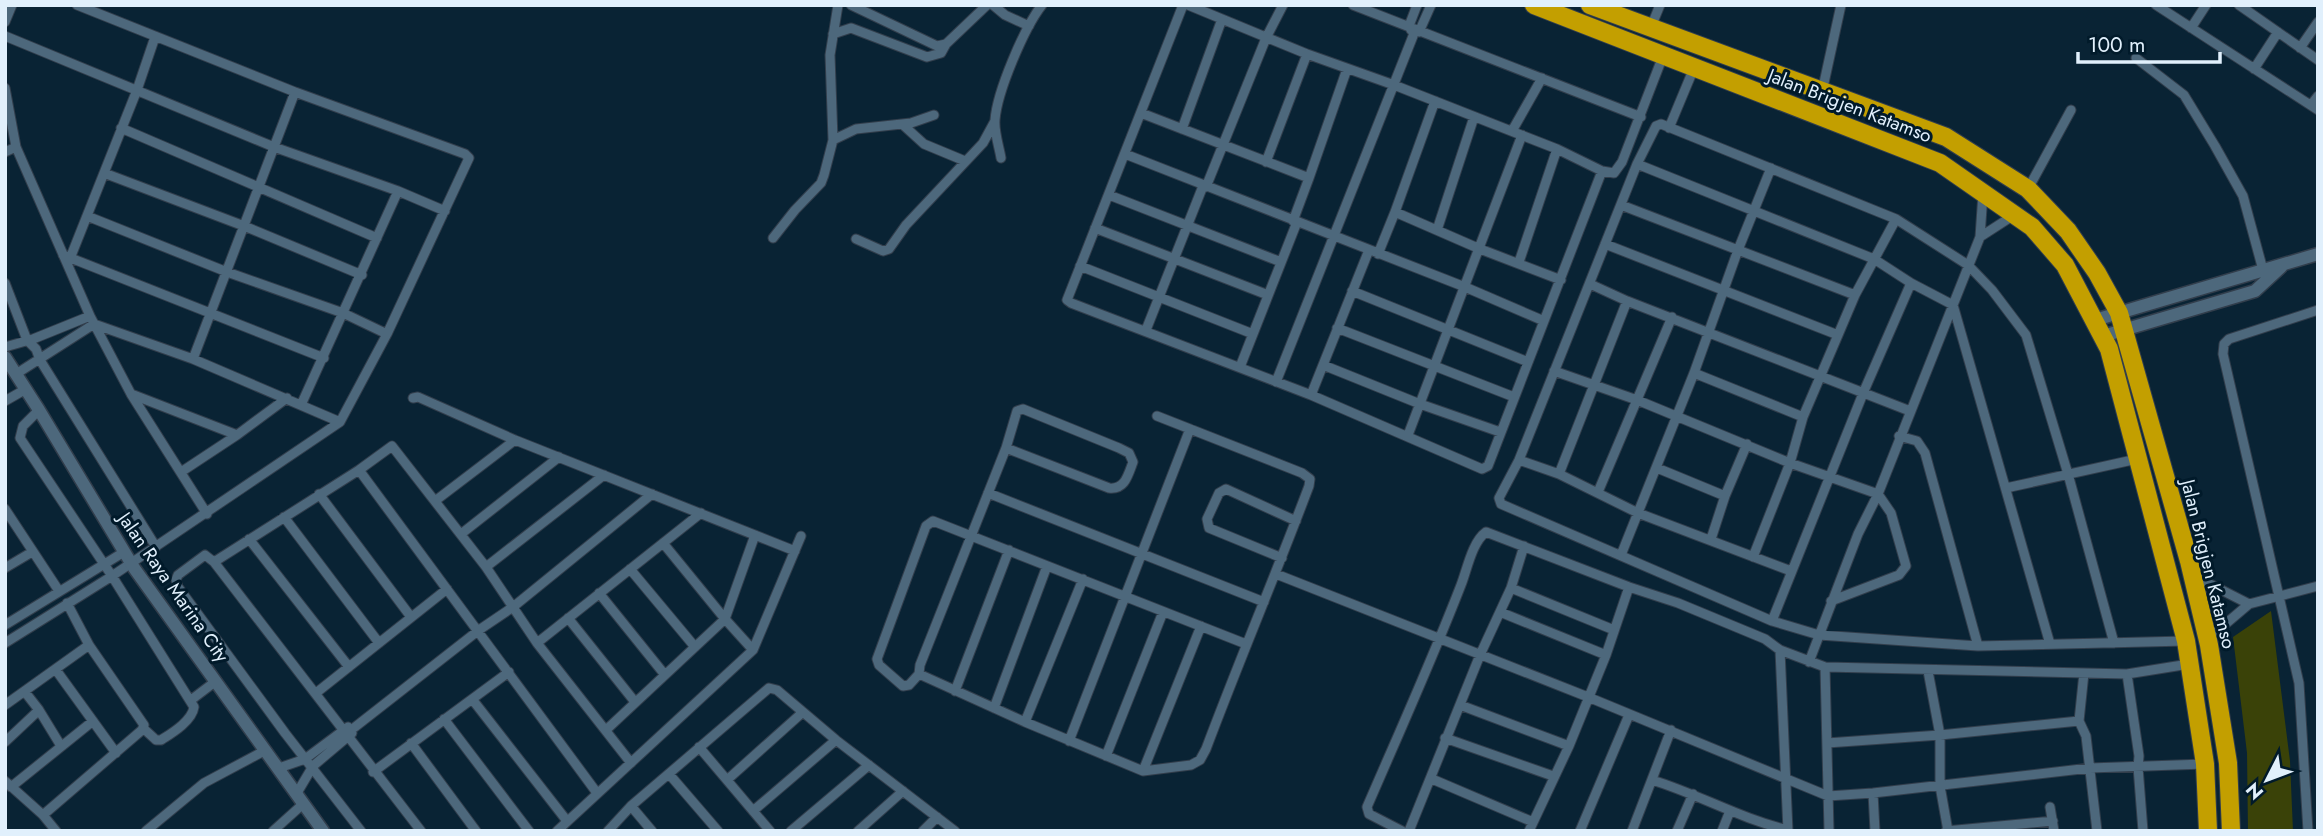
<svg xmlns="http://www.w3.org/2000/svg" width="2323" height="836" font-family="Jost,sans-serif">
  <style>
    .green { fill: #3a4208 }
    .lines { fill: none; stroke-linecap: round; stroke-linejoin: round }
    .street-casing { stroke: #323e4c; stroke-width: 11 }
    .secondary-casing { stroke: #323e4c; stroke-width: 15 }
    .highway-casing { stroke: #323e4c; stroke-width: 20 }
    .street { stroke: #4d687c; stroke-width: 9 }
    .secondary { stroke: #4d687c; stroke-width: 12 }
    .highway { stroke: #c39f00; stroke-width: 18 }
    .labels { text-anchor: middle; stroke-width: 6; stroke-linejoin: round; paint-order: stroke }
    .street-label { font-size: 19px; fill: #e1f0fc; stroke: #011a2a }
  </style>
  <rect width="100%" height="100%" fill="#092334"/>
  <path class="green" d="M2271 611 2290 761 2293 831H2248L2247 753 2233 637Z"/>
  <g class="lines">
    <defs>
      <path id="street" d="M851 5 937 46 946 44 987 5
        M993 5 1005 15 1029 26
        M1183 5 1067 300 1071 303 1311 395 1482 469 1488 466 1602 171
        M1188 5 1307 54 1394 85 1557 149 1602 171 1614 173 1622 162 1663 56
        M1353 5 1641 117
        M2156 5 2318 110
        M2239 5 2318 60
        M5 22 12 5
        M1651 27 1660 5
        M2191 28 2206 5
        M1411 30 1409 26 1417 5
        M1419 32 1431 5
        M833 34 851 28 927 57 941 53 946 44
        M5 36 274 147 398 191 445 211
        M2300 48 2318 22
        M2136 58 2184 95 2215 146 2243 196 2263 270
        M2254 69 2278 32
        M5 88 16 147 90 316 131 394 207 514
        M1822 92 1841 5
        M2311 105 2318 96
        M1141 113 1309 178 1293 221
        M902 124 924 144 965 161
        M121 128 377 238
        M1669 128 1694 68
        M1182 129 1222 19
        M1512 131 1542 78
        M833 140 856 129 911 123 934 115
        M5 152 16 147
        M1125 154 1465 287 1544 321
        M1001 158C999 146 994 132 995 120 997 92 1024 28 1042 5
        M1266 162 1307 54
        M1637 164 1874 259 1911 283 1953 305 2050 644
        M104 173 244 226 362 275
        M1309 178 1347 69
        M1206 187 1266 38 1283 5
        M2028 189 2071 110
        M1109 195 1281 262
        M1621 205 1855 295
        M1395 212 1435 101
        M87 216 227 272 343 313 387 334
        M1095 228 1268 295
        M1437 230 1474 117
        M1980 237 2014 215
        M773 238 795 210 821 183 824 175 833 140 830 55 838 5
        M856 239 883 251 889 249 906 225 983 143 995 121
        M1605 244 1838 335
        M1378 254 1395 212 1480 249 1561 280
        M63 255 324 358
        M71 256 137 90 155 37
        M1519 262 1557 149
        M1080 266 1253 334
        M5 283 27 340 36 349 40 360 156 547
        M1590 284 1627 301 1910 411
        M1352 291 1528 362
        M1337 328 1514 397
        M1146 330 1203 186
        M5 347 33 339 90 316
        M193 359 295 92
        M1323 365 1420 404 1500 432
        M1240 367 1297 222
        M1554 371 1637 400 1790 463 1878 494 1891 513 1906 566 1899 575 1831 601
        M1694 373 1803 417
        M16 374 94 324 193 359 340 422 387 334 469 158 465 154 295 92 77 5
        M1276 382 1413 36
        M131 394 237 435
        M1311 395 1369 250
        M413 398 418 397 515 440 795 551
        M5 401 26 389
        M301 405 398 191
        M39 410 23 426 20 438 112 576 194 707C192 721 172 733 161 740H156L143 728
        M1408 435 1522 135
        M1899 436 1917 441 1925 453 1978 646
        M1006 448 1109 488C1125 490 1128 475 1133 462L1129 453 1119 448 1023 409 1017 411 1006 448 920 665 919 674 1025 722 1143 771 1191 765 1200 760 1206 749C1239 661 1276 574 1309 486L1310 479 1302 473 1157 416
        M1519 460 1559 474 1638 513 1791 571
        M1657 468 1725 496
        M359 470 597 793
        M181 472 237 435 287 398
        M1559 474 1627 301
        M2006 488 2137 459
        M1598 492 1672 317
        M988 493 1264 602
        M319 494 411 617
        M435 501 515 440
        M5 509 59 591
        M284 517 379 643
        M461 534 559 457
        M249 539 349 667
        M1711 539 1725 496 1747 444
        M663 543 725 619 753 650
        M1621 555 1694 373 1738 250 1771 168
        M1753 557 1790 463 1803 417 1838 335 1855 295 1896 219
        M1282 558 1209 528 1207 519 1219 493 1226 489 1296 521
        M214 562 359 470 392 446 486 567 537 643 631 763
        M486 567 604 475
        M5 568 32 552
        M630 569 695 647
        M2195 572 2200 579 2249 604 2216 632 2210 643
        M1276 574 1588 697 1828 796 1873 793 2090 768 2205 764
        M1511 588 1614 630
        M599 593 665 675
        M2249 604 2318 586
        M1500 612 1606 655
        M568 618 635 702
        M1772 621 1864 391 1911 283
        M5 625 124 552
        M5 643 112 576 340 422
        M537 643 701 513
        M2114 643 2068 474 2026 335 1992 290 1968 265 1896 219 1661 124 1656 126 1637 164 1519 460 1499 498 1501 504 1772 621 1819 635 1978 646 2186 641
        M1780 650 1788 831
        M1809 662 1858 534 1878 494 1980 237 1983 193
        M1825 667 1829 831
        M56 670 116 753
        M1928 671 1940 735V786L1948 831
        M2084 673 2079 721 2086 736 2097 831
        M919 674 909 685 903 686 879 665 877 659 926 526 933 521 1246 644
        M2127 674 2189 664
        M955 691 1009 550
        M25 692 39 710 61 746
        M316 693 447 589
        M472 699 567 821
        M191 700 216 681
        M5 705 89 645
        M1460 705 1569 746
        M994 708 1047 566
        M444 719 529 831
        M1025 722 1083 579
        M355 727 479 630 513 607 652 494
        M606 730 725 619 755 535
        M1445 738 1553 776
        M1069 741 1190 429
        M5 742 39 710
        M411 743 476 831
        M1827 743 1940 735 2079 721
        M699 747 770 831
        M1106 756 1163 612
        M279 768 305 759 348 727
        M1143 771 1201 626
        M373 772 509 672
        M669 774 718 831
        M1432 779 1533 822
        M727 780 803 712
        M1652 780C1698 794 1741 819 1788 830
        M5 781 43 815 56 831
        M11 787 93 721
        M297 793 313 766 352 733
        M1873 793 1875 831
        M631 806 652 831
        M2050 807 2054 831
        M753 811 836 740
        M43 815 142 730 144 725 89 645 67 603
        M146 831 204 783 264 751
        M273 831 303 804
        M361 831 285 733 178 587 176 580 178 575 205 555 214 562 421 831
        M557 831 753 650 801 536
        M608 831 631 806 769 688 777 690 836 740 955 831
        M791 831 869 765
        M858 831 903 791
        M923 831 937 817
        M1402 831 1369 814 1367 807C1399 733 1432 660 1461 585 1467 570 1472 542 1486 532L1629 587 1678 603 1765 639 1780 650 1825 667 2127 674 2139 756 2138 767 2143 831
        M1409 831 1480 655 1511 588 1524 546
        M1529 831 1569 746 1606 655 1629 587
        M1580 831 1629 715
        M1632 831 1671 730
        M1677 831 1693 794
        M1722 831 1730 811
        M1946 831 2053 821
        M2308 831 2299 683 2223 354 2224 344 2229 339 2318 310"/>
      <path id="secondary" d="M2095 320 2318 254
        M2103 336 2255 291 2281 267
        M5 357 39 410 134 568 323 831"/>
      <path id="highway" d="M1534 5 1940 163 2032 227 2065 265 2109 349 2186 641 2205 764 2208 831
        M1590 5 1946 137 2028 189 2068 231 2097 273 2119 313 2189 561 2209 645 2228 763 2231 831"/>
    </defs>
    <use href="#street" class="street-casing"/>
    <use href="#secondary" class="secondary-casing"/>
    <use href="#highway" class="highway-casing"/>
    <use href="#street" class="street"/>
    <use href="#secondary" class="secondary"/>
    <use href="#highway" class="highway"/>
  </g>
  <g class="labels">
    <g class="street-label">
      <text transform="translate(1850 105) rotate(21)" y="7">Jalan Brigjen Katamso</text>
      <text transform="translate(2209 564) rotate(76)" y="7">Jalan Brigjen Katamso</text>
      <text transform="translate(174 587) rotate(55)" y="7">Jalan Raya Marina City</text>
    </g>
  </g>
  <rect width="2323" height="836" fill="none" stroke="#e1f0fc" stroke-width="14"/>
  <g transform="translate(2267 780) rotate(228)" stroke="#011a2a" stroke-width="5" paint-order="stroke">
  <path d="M0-5L12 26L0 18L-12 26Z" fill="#e1f0fc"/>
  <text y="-10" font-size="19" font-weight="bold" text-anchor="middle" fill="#e1f0fc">N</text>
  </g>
  <path d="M2078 52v10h142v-10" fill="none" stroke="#e1f0fc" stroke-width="3.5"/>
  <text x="2088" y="52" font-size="21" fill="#e1f0fc" stroke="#011a2a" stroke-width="5" paint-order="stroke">100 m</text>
</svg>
